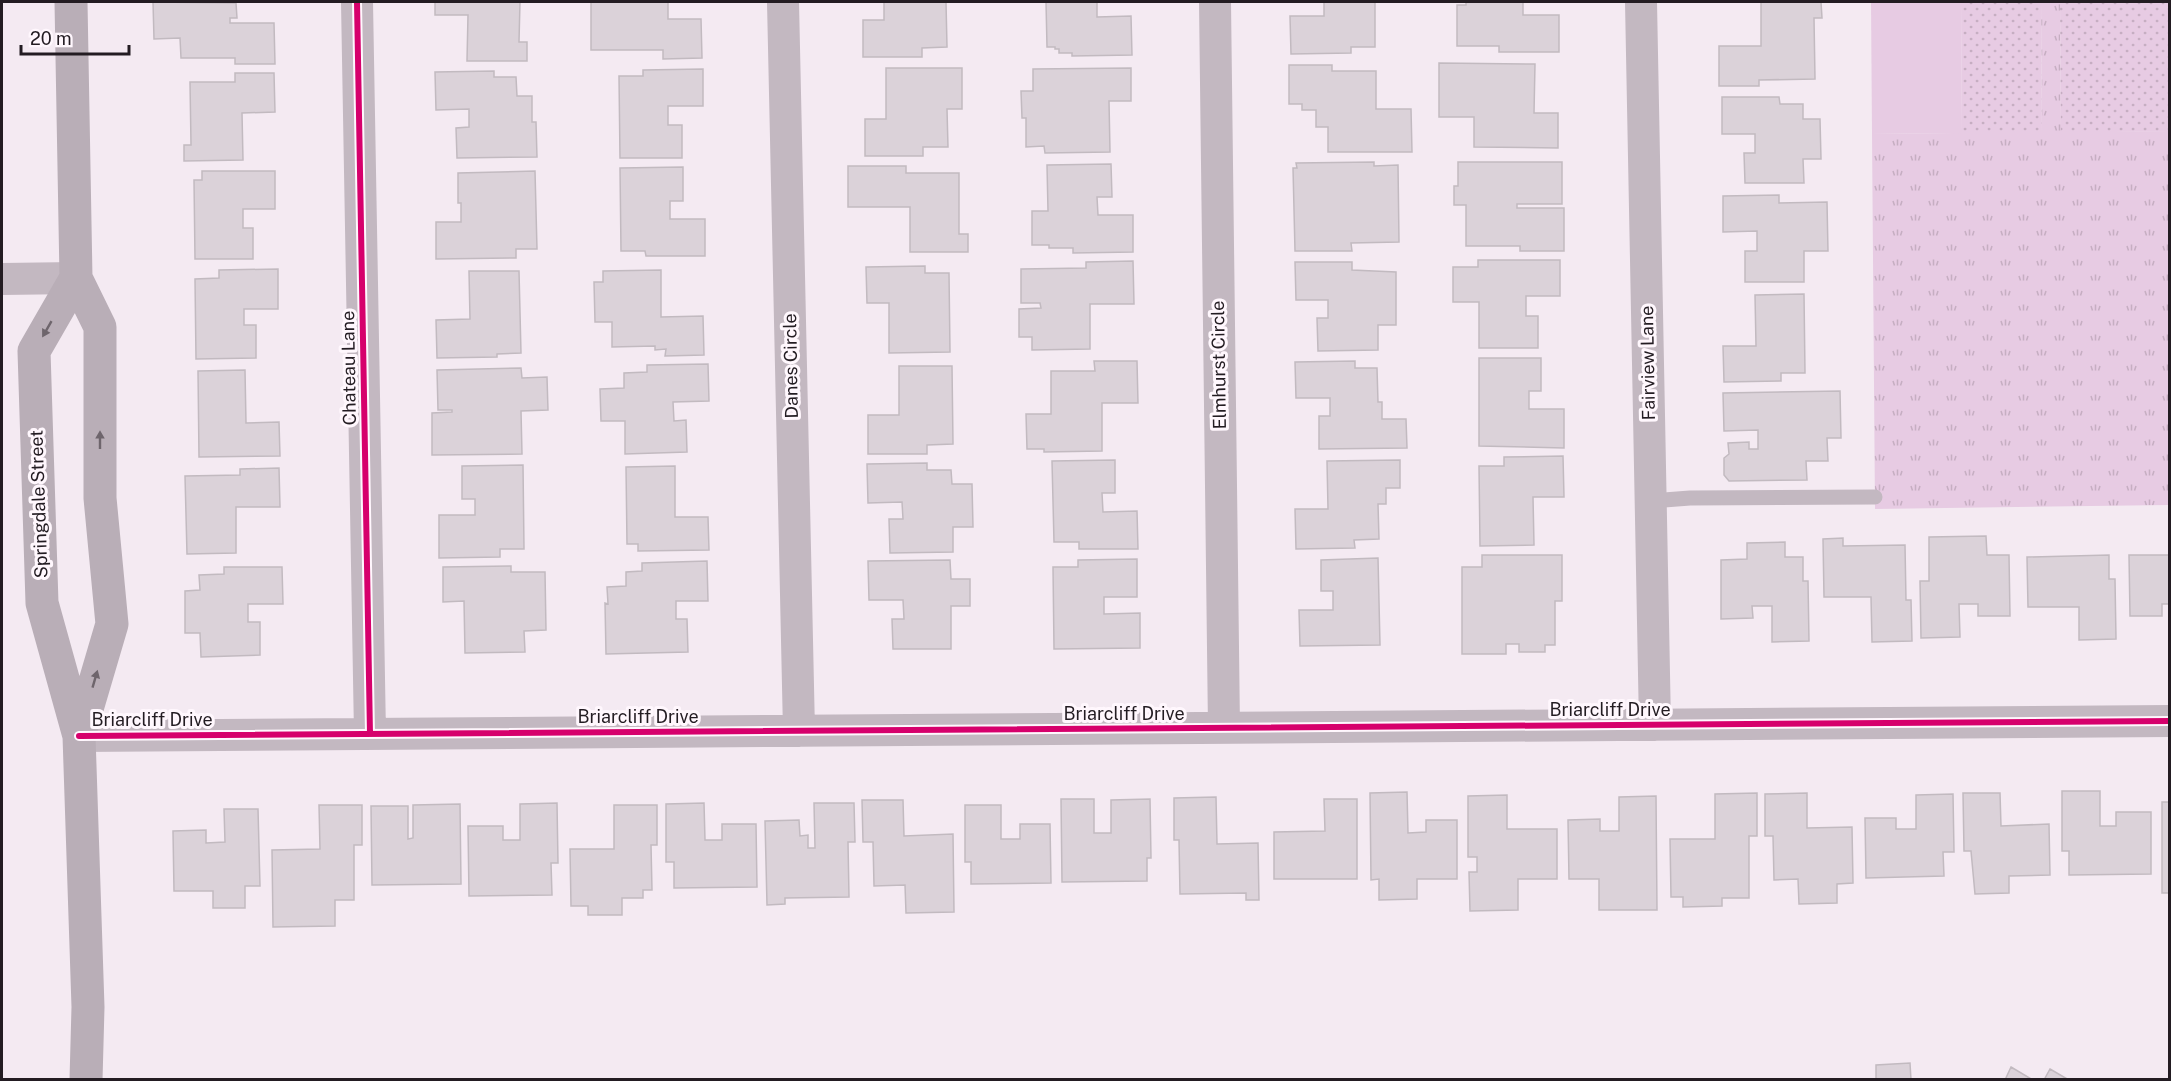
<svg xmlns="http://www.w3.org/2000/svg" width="2171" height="1081" font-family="'Public Sans',sans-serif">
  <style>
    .grass { fill: url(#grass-tufts) }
    .park { fill: url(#park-dots) }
    .pitch { fill: #e7cbe3 }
    .building { fill: #dbd2d9; stroke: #c2bac0; stroke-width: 1.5 }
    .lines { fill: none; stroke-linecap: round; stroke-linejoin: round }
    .lane { stroke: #c3b8c1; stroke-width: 15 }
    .street { stroke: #c3b8c1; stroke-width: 32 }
    .secondary { stroke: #b9aeb7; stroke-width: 33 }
    .cycleway-casing { stroke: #fff7fd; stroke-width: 10 }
    .cycleway { stroke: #d6006c; stroke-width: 6 }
    .oneway { fill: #6e656c }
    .labels { text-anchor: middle; stroke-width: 6; stroke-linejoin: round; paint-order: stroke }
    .street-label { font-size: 18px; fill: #231c22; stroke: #fff7fd }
  </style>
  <defs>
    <pattern id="grass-tufts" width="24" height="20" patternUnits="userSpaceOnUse" patternTransform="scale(1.5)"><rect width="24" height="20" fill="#e7cbe3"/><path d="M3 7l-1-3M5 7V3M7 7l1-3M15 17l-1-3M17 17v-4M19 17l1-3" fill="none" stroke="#c6aec2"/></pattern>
    <pattern id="park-dots" width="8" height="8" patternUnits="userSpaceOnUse" patternTransform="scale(1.5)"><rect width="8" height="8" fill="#e7cbe3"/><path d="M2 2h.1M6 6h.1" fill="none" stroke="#c6aec2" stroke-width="1.8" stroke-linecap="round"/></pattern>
  </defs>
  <rect width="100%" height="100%" fill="#f4eaf2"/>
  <path class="grass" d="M2041 2H2060L2061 132 2169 131V505L1875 509 1872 134 2042 132Z"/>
  <path class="park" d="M1961 2H2041L2042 133H1962Z
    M2060 2H2169V131L2061 133Z"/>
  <path class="pitch" d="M1871 2H1961L1962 133 1872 134Z"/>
  <path class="building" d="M153 2 236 3 237 18H230V23H274L275 64H235V58H181L180 38 154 39Z
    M435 2H520L519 42H527V61H467L468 15H435Z
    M591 2H668V19H701L702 58 663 59V50H591Z
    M884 2H946L947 47 922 48V57H863V20H884Z
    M1046 2H1097V17L1131 16 1132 55 1072 56V53H1059V49H1055V47H1047Z
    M1324 2H1375V47H1351V53L1291 54 1290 16H1324Z
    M1466 2H1523V15H1559V52H1499V46H1457V5H1466Z
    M1761 2H1821L1822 18H1814L1815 79 1759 80V86H1719V46H1761Z
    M1439 63 1535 64 1534 113H1558V148L1474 147V117H1439Z
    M1289 65H1332V71H1376V109H1411L1412 152H1328V127H1316V110H1302V104H1289Z
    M886 68H962V109H947L948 147H923V156H865V119H886Z
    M1131 68V101H1109L1110 152 1045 153 1044 146 1026 147V118H1022L1021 91H1033V69Z
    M703 69V106H668V125H682V158H620L619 76H643V70Z
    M494 71V77H516L517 96H532V122H536L537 157 457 158 456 128 469 127V109L436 110 435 72Z
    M235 73H274L275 112 242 113 243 160 184 161V145H191L190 82H235Z
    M1722 97H1779L1780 104H1803V119H1820L1821 159H1803L1804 183H1745L1744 153H1755V134H1722Z
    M1374 162V166L1398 165 1399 242 1351 243 1352 251H1295L1293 168H1297L1296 163Z
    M1458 162H1562V204H1517V208H1564V251H1520V246H1466V205H1454V186H1458Z
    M1111 164 1112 197H1097L1098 215H1133V252L1073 253V248H1049V245H1032V211H1048L1047 165Z
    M848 166H906V173H959V234H968V252H910V207H848Z
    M683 167V201H670V219H705V256H646L645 251H621L620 168Z
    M202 171H275V209H243V228H253V259H195L194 180H202Z
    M535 171 537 249H516V258L436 259V222H461V203H458V173Z
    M1779 195V203L1827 202 1828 251H1804V282H1745V251H1757V231L1723 232V196Z
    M1478 260H1560V296H1526V316H1538V348H1479V302H1453V267H1478Z
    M1133 261 1134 304H1090V349L1032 350V337H1019V309L1041 308 1040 303H1021V269L1086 268V262Z
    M1295 262H1352V270L1396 272V325H1378V350L1318 351 1317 318H1328V300H1296Z
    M925 266V273H949L950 352 889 353V303H867L866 267Z
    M278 269V309H244V325H256V358L196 359 195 279 219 278V270Z
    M661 270V317L703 316 704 355 665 356 666 349 655 350V346L612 347V322H595L594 282H603V271Z
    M469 271H519L521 353 497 354V357L437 358 436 320 470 319Z
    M1804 294 1805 373H1781V381L1724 382 1723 346H1756L1755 295Z
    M1479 358H1541V391H1529V409H1564V448L1479 446Z
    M1094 361H1137L1138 403H1102V451L1044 452V449H1027L1026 414H1051V371H1095Z
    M1355 361V368H1377L1378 402H1382V419H1406L1407 448 1319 449V416H1330V398H1296L1295 362Z
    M708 364 709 401 673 402 674 421 686 420 687 452 625 454V421H601L600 389 624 388V373L647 372V365Z
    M899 366H952L953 444 927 445V454H868V415H899Z
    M521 368 522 378 547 377 548 410 521 411 522 454 432 455V413L452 412V410H438L437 370Z
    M245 370 246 423 279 422 280 456 199 457 198 371Z
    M1840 391 1841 438H1827L1828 461H1806L1807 480 1729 481 1724 475V458L1729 454 1728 443 1749 442V449H1758V430L1724 431 1723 393Z
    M1563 456 1564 497H1533L1534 545 1480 546 1479 466H1504V457Z
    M1115 460V493H1102L1103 512 1137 511 1138 549H1079V542H1054L1052 461Z
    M1400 460V488H1386V504H1378L1379 539 1354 540 1355 548 1296 549 1295 509H1328L1327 461Z
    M927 463V470H951L952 484H972L973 527H953V552L890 553 889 519H903L902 502 868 503 867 464Z
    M523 465 524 549H500V557L439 558V515H475V499H462V466Z
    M675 466V517H708L709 550 638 551V544H627L626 467Z
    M279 468 280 507H236V553L187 554 185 476 240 475V469Z
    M1986 536 1987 555H2009L2010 616H1978V604H1959L1960 637 1921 638 1920 581H1929V537Z
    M1843 538V546L1905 545 1906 600H1911L1912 641 1872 642 1871 597H1824L1823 539Z
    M1785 542V557H1803V581H1808L1809 641 1772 642V606H1752L1753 618 1721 619V560L1747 559V543Z
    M1482 555H1562V601H1555V645H1545V652H1519V644H1506V654H1462V567H1482Z
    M2109 555V579H2115L2116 639 2079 640V607H2028L2027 557Z
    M2129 555H2170V604H2162V616H2130Z
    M1378 558 1380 645 1300 646 1299 610H1333V591H1321V560Z
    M1137 559V597H1104V614L1140 613V648L1054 649 1053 567H1078V560Z
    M950 560 951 579H970V606H951V649H893L892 619H904L903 600H869L868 561Z
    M707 561 708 601H676V619H687L688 652 606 654 605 603 608 604 607 587 626 586V572L642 571V563Z
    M511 566V572H545L546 630 524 631 525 652 465 653 464 601 443 602V567Z
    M224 567H282L283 604H248V622H260V655L201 657 200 633H185V591L200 590 199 575 224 574Z
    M2062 791H2100V826H2116V812H2151V874L2069 875V851H2062Z
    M1407 792 1408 833 1426 832V820H1457V879H1417V899L1379 900V879L1371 880 1370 793Z
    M1757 793V836H1749V898H1722V906L1683 907V897H1671L1670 839H1715V794Z
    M1807 793V828L1852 827 1853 883 1837 884V903L1799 904 1798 879 1774 880 1773 836H1765V794Z
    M1963 793H2000L2001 826 2049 824 2050 875 2009 876V893L1975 894 1971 851H1964Z
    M1953 794 1954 852H1943L1944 876 1866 878 1865 818H1896V829H1916V795Z
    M1507 795V829H1557V879H1518V910L1470 911 1469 872H1477V857H1468V796Z
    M1656 796 1657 910H1599V879H1569L1568 820 1600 819V831H1619V797Z
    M1216 797 1217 844 1258 843 1259 900H1246V893L1180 894 1179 840H1174V798Z
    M1061 799H1094V833H1111V800L1150 799 1151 858H1147V881L1062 882Z
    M1324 799H1357V879H1274V832L1325 831Z
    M862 800H903L904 836 953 834 954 912 906 913 905 885 874 886 873 842H863Z
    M2162 802H2170V893H2162Z
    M557 803 558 863H551L552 895 469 896 468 826H503V840H520V804Z
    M704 803 705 840H722V824H756L757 887 674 888V862H666V804Z
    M814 803H854L855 842H848L849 897 785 898V904L767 905 765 821 799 820 800 836 808 835V848H815Z
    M460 804 461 884 372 885 371 806H408V839L413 838V805Z
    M319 805H362V845H354V900H335V926L273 927 272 850 320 849Z
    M614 805H657V845H651L652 890H643V898H622V915H588V906H571L570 849H614Z
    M965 805H1001V839H1020V824H1050L1051 883 971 884V862H965Z
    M224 809H258L260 886H245V908H213V891H174L173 831 206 830V843L225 842Z
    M1910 1063 1911 1080H1876V1065Z
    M2011 1067 2033 1080H2005Z
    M2050 1069 2069 1080H2044Z"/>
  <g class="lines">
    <path class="lane" d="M1651 501 1690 498 1875 497"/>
    <path class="street" d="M357 2 370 734
      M783 2 799 731
      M1215 2 1224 728
      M1641 2 1655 725
      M2 279 76 278
      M79 736 2170 721"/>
    <path class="secondary" d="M71 2 76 278 100 327V498L112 624 79 736
      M76 278 34 351 42 603 79 736 88 1007 86 1080"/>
    <defs>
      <path id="cycleway" d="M357 2 370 734
        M79 736 2170 721"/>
    </defs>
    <use href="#cycleway" class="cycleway-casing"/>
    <use href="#cycleway" class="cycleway"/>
  </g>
  <defs><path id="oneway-solid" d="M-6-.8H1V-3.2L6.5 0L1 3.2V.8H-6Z" transform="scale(1.5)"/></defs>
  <g class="oneway">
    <use href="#oneway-solid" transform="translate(47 329) rotate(120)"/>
    <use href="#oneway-solid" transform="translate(100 440) rotate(-90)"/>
    <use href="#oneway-solid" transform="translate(95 679) rotate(-74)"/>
  </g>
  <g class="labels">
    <g class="street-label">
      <text transform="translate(1648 363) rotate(-91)" y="6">Fairview Lane</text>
      <text transform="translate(1219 365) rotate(-91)" y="6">Elmhurst Circle</text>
      <text transform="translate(791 366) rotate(-91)" y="6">Danes Circle</text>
      <text transform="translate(349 368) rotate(-91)" y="6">Chateau Lane</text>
      <text transform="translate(39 504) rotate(-92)" y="6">Springdale Street</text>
      <text x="1610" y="716">Briarcliff Drive</text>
      <text x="1124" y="720">Briarcliff Drive</text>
      <text x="638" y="723">Briarcliff Drive</text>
      <text x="152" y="726">Briarcliff Drive</text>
    </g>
  </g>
  <rect width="2171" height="1081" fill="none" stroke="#231c22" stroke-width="6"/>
  <path d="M21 45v9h108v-9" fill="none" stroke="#231c22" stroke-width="3"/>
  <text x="30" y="45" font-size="18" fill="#231c22" stroke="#fff7fd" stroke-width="4.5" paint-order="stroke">20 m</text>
</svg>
